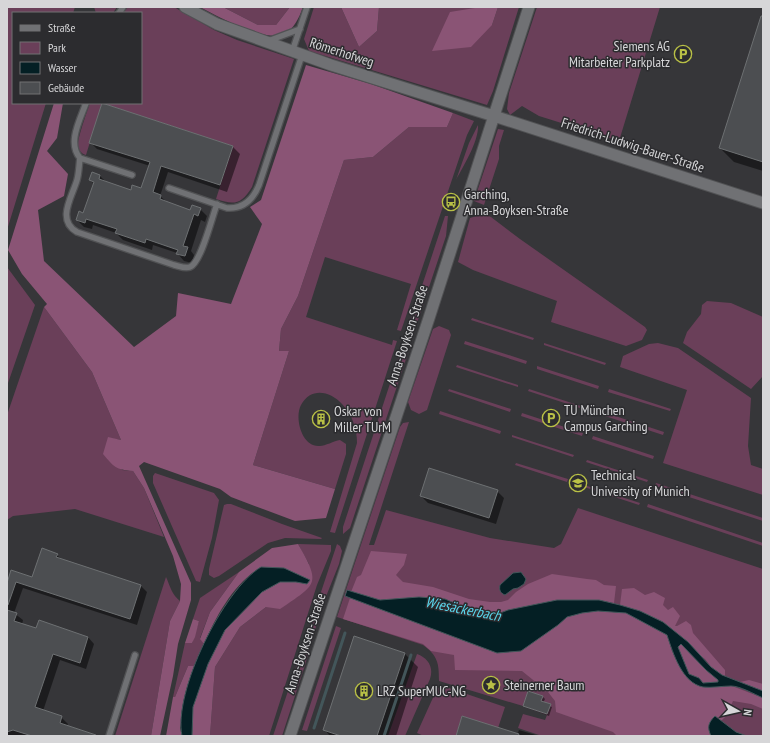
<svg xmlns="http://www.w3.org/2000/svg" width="770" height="743" font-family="'PT Sans Narrow',sans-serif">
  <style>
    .green { fill: #6a3f59 }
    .forest { fill: #8a5475 }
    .water { fill: #041f24; stroke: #43565a; fill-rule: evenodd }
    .shadow { fill: #0007 }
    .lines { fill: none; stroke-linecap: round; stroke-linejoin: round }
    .stream { stroke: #43565a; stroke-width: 3 }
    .building { fill: #4c4e51; stroke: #6d7072 }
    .service-casing { stroke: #515254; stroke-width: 8 }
    .minor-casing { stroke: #515254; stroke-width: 13 }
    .service { stroke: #707174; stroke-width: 5.5 }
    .minor { stroke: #707174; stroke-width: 11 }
    .labels { text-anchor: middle; stroke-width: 3; stroke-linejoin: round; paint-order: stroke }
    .poi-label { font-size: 14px; fill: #d6d6d8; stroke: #2c2c2f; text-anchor: start }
    .street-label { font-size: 14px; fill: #d6d6d8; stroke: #2c2c2f }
    .water-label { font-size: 15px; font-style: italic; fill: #5ad7ed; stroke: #2c2c2f }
  </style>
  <rect width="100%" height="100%" fill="#363639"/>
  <path class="green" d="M7 7H75L73 13H13V103H46L7 230Z
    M94 7H117L113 13H96Z
    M128 7H174L214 30 237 40 294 59 252 187C241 205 234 205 216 199L233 146 102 103 86 155C82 154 79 151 78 146 77 139 87 112 90 103H141V13H123Z
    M223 7H290L276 25H258Z
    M314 7H341L359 47 377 31 379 7H481L492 25 498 7H519L493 91 487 105 309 51 304 39Z
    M537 7H660L619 141 539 116 522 106 510 115 507 109 509 93Z
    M453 113 474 121 467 135 401 331 397 330 411 284 325 257 306 317 392 345 393 340 397 341 335 533 330 532 357 443C357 429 352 414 342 404 330 391 311 387 301 405 294 418 302 448 320 446 325 446 334 441 340 440L346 444V454L335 489 253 465 289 351H279L281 329 298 296 344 160 373 157 409 127H447Z
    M478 125C479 141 464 165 456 180L469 143Z
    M498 129 504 130 499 146V159L484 205 474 201Z
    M483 214 491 217 520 239 645 327 647 330 642 340 626 346 551 322 557 301 473 270 458 262 470 218Z
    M445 216H448L446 236 414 332 410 334 407 331 411 319Z
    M7 267 35 305 7 386Z
    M707 301 731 303 763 317V376L751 389 683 343 687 332 701 314 702 305Z
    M44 307 92 372 121 440 108 438 122 470 133 471 144 488 164 537 75 509 13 516 7 520V415Z
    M472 318 534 338 533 340 471 320Z
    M439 326 449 330 451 335 427 410 419 414 411 410 408 402 433 329Z
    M465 341 527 361 526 364 464 344Z
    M544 343 606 363 605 365 544 345Z
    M658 343 678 348 751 398 748 446 751 465 763 469V495L663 463 687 390 620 367 623 356 649 344Z
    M402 347H407V356L350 528 343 534V527Z
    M457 365 518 385V387L456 367Z
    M537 366 599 386 598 389 537 369Z
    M449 389 511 409 510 412 448 391Z
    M529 389 590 409 589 411 528 391Z
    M609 389 671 409 670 411 608 392Z
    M440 411 501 431 500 434 439 414Z
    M603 412 664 432 663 435 602 415Z
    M522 413 583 433 582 436 521 416Z
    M409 422 369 545H374L386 510 490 538 554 548 561 544 578 508 763 569V736H542L518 728 523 714 545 720 547 715 523 706 439 681C439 663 438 656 423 645L337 617 400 427 403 423Z
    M512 435 574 455 573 457 512 437Z
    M593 436 654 456 653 459 592 439Z
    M587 460 648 480 647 482 586 462Z
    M516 463 568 479 567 482 515 465Z
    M155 473 214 493 219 500 212 538 200 582 196 581 153 483V476Z
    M578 483 640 503 639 505 578 485Z
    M656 483 763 518V521L655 486Z
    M227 504H231L282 524 322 538 321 539 285 538 268 543 219 576 214 578 209 575V569L224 505Z
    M648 504 763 543V546L647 507Z
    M298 544 331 545V551L317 585 269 736H210L215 667 240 627 266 607 309 564Z
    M337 544 340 546 342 551 339 564 321 609 305 665 282 736H273Z
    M239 572 210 612 200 638 204 644 195 666H188L175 697H173L185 643H192L199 621 193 619 200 598Z
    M166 577C170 586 172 595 180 601L170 621 151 736H115Z
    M336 626 341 628 307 731 302 730Z
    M417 654C428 658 434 667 430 679L405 736H388Z
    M441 687 449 688 505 707 498 728 462 716 456 736H424L417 733 436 691 438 688Z"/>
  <path class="forest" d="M200 7H223L258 25H276L290 7H303C299 18 294 29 284 34 266 43 217 16 200 7Z
    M341 7H379L377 31 359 47Z
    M481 7H498L492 25 471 47 432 51 450 12Z
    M306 65 371 84 453 113 447 127H409L373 157 344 160 298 296 281 329 279 351H289L253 465 335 489 326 518 295 521 231 497 220 489 144 462 139 466 191 583V600L178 644 173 676 160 736H151L170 621 180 601 181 584 173 556 144 488 133 471C115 469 115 468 103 454L108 437 121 440 92 372 44 307 47 304 22 274 8 250 54 103H63L57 138 47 151 68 174 64 196 38 210 44 261 134 347 176 316 178 293 231 304 262 224 250 207 261 200Z
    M298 544C322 585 316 584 280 609L266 607 240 627 215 667 210 736H192L193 707 208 664 225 630 262 592 280 582H296L307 584 261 567C234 583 216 616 204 644L200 639 210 612 239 572 272 548Z
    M371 551 407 554 404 565 396 575 403 582 433 587 469 599 490 602H501L508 600 516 592 528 584 552 574 587 579 596 580 604 585 616 586 614 603 599 600H557L508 610 495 615 477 613 445 599 419 597 380 600 351 592 357 577 361 575Z
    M634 588 645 595 654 592 665 598 663 605 668 610 673 607 680 616 675 626H677L686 621 691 625 693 633 725 670V677L711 667 705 659 640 611 620 605 622 589Z
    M350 598 497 653 558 625 567 617 582 613 598 611 626 613 667 635 672 651 683 672 702 687 732 686 763 698V709L751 704 733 701 727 715 721 721 715 716 708 727 711 736H617L613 732 556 712 555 701 548 692 522 671 455 670 454 655 431 651 423 644 343 619Z
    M193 619 199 621 195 637 192 643H185Z
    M681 644 706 670 719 680 718 682 703 683 699 678 689 674 678 647Z
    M188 666H195L188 684 180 728 182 736H166L173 697H175Z
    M749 680 763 684V691L740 682Z"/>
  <path class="water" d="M261 567 284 568 310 580 307 584 296 582H280L262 592 225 630 208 664 193 707 192 736H182C173 692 223 590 261 567Z
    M521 572 526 579 524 584 518 588 513 589 505 595C500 593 499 590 500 585L513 573Z
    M347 590 380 600 419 597 445 599 477 613 495 615 508 610 557 600H599L620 605 640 611 663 622 688 642 711 667 722 675 763 691V698C754 694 740 686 731 686 722 686 712 688 703 687 682 683 673 653 667 635L626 613 598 611 582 613 567 617 558 625 521 651 497 653 345 596ZM681 644 706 670 718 680V682L703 683 699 678 689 674 678 647Z
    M715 716 736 732 747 736H711C707 727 708 723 715 716Z"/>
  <path class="shadow" d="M763 31V171L734 162 720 148Z
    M103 104 233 147 240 154 227 192 168 172 160 196 168 203 191 211 200 209 207 216 205 222 201 220 191 251 194 255 192 263 184 261 177 253 153 245 152 250 123 240 116 233 93 225 92 229 84 227 77 220 84 214 94 184 90 180 93 173 100 176 107 183 131 191 142 190 150 166 97 149 90 142Z
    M497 491 504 498 496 524 428 503 421 496Z
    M57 555 62 560 141 586 147 592 137 625 23 588 14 613 23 620 22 625 37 629 88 637 94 644 86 669 60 660 43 711 61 717 68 724 67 726 93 736H7V586L12 572 33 579Z
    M404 653 418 667 396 736H330L325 730Z
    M543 697 545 699 543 703 552 707 549 716 526 707 524 706Z
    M519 730 539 736H457L517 735Z"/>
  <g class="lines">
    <path class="stream" d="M314 728 345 633
      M384 736 411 655"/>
  </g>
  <path class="building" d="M761 16H763V162L719 148Z
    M102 103 233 146 220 185 161 166 153 192 161 195 160 199 190 210 192 205 201 208 198 216 194 214 183 246 188 247 185 256 176 254 178 250 146 239 145 243 115 233 117 229 86 219 85 223 76 220 79 211 83 213 94 182 89 180 92 172 100 175 99 179 131 190 132 185 141 188 150 162 89 143Z
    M429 468 498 490 489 518 420 496Z
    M42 548 58 554 56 557 141 585 130 619 16 582 8 605 7 604V583L11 570 32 577Z
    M7 610 17 613 14 621 36 628 39 620 88 637 80 663 53 654 35 707 62 716 60 723 96 735V736H32L13 730 7 732Z
    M354 636 405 653 377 736H341L323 730Z
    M528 691 543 696 541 701 551 704 547 714 523 706Z
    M462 716 519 734 518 736H456Z"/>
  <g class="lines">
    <defs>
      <path id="service" d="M119 13 123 7
        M268 41 300 29
        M292 52 307 7
        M86 103C80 120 67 143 80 158L132 175
        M80 158C79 165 79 173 77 180 72 197 56 220 77 232L174 265C179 266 185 269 190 267 201 263 212 217 217 204
        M169 188 227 208C243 209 253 200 259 185L302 55
        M109 736 135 655"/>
      <path id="minor" d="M185 7 217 24 331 65 494 116 763 203
        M290 736 429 318 529 7"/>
    </defs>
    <use href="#service" class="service-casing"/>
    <use href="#minor" class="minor-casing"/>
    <use href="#service" class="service"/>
    <use href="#minor" class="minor"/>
  </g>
  <defs>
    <symbol id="parking-ring" viewBox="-11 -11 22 22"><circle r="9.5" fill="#2c2c2f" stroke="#b9c046" stroke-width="1.5"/><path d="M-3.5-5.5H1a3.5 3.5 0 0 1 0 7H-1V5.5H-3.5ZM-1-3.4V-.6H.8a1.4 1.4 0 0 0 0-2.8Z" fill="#b9c046"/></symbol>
    <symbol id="bus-ring" viewBox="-11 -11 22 22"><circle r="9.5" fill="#2c2c2f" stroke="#b9c046" stroke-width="1.5"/><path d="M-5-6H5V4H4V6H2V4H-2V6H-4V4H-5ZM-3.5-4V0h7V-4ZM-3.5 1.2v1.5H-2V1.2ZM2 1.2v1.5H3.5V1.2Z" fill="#b9c046"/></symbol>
    <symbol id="building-ring" viewBox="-11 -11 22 22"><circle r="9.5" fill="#2c2c2f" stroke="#b9c046" stroke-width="1.5"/><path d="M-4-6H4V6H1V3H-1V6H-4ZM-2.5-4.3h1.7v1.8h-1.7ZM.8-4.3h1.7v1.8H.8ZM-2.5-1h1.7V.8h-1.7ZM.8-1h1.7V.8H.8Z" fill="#b9c046"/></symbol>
    <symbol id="university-ring" viewBox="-11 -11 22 22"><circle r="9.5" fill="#2c2c2f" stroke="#b9c046" stroke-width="1.5"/><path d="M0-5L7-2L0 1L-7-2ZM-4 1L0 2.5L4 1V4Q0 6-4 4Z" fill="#b9c046"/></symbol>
    <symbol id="sight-ring" viewBox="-11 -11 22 22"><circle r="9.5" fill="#2c2c2f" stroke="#b9c046" stroke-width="1.5"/><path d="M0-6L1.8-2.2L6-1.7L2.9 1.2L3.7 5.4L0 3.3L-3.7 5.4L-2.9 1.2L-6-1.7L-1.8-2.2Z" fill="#b9c046"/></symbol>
  </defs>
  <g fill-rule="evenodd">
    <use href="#parking-ring" x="673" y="44" width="20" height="20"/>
    <use href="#bus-ring" x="441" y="192" width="20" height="20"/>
    <use href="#parking-ring" x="541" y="408" width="20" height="20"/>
    <use href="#building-ring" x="311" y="409" width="20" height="20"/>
    <use href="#university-ring" x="568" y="473" width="20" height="20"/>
    <use href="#sight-ring" x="481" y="675" width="20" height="20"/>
    <use href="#building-ring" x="354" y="681" width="20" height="20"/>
  </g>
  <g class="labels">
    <g class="poi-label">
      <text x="670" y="51" text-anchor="end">Siemens AG<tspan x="670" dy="16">Mitarbeiter Parkplatz</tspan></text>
      <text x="464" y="199">Garching,<tspan x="464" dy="16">Anna-Boyksen-Straße</tspan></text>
      <text x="564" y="415">TU München<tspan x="564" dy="16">Campus Garching</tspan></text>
      <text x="334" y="416">Oskar von<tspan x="334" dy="16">Miller TUrM</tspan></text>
      <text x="591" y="480">Technical<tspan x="591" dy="16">University of Munich</tspan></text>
      <text x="504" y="690">Steinerner Baum</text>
      <text x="377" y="696">LRZ SuperMUC-NG</text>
    </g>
    <g class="street-label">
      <text transform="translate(342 52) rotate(18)" y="5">Römerhofweg</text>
      <text transform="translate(633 145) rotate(18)" y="5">Friedrich-Ludwig-Bauer-Straße</text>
      <text transform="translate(407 335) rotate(-72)" y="5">Anna-Boyksen-Straße</text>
      <text transform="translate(305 643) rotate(-72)" y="5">Anna-Boyksen-Straße</text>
    </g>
    <g class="water-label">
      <text transform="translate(463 609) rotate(11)" y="5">Wiesäckerbach</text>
    </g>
  </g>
  <rect width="770" height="743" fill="none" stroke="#d6d6d8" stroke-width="16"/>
  <rect x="12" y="12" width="130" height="92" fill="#2c2c2f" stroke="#707073"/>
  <rect x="20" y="25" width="20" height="6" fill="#707174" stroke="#707073"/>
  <text x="48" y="32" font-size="12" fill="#d6d6d8">Straße</text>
  <rect x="20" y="42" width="20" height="12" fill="#6a3f59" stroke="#707073"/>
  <text x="48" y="52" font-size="12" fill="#d6d6d8">Park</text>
  <rect x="20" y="62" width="20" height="12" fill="#041f24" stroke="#707073"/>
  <text x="48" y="72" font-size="12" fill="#d6d6d8">Wasser</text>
  <rect x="20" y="82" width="20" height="12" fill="#4c4e51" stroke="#707073"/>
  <text x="48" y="92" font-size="12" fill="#d6d6d8">Gebäude</text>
  <g transform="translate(738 711) rotate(98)" stroke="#2c2c2f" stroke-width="3" paint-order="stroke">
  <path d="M0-3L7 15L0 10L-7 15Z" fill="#d6d6d8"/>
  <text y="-6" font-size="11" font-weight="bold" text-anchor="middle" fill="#d6d6d8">N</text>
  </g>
</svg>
